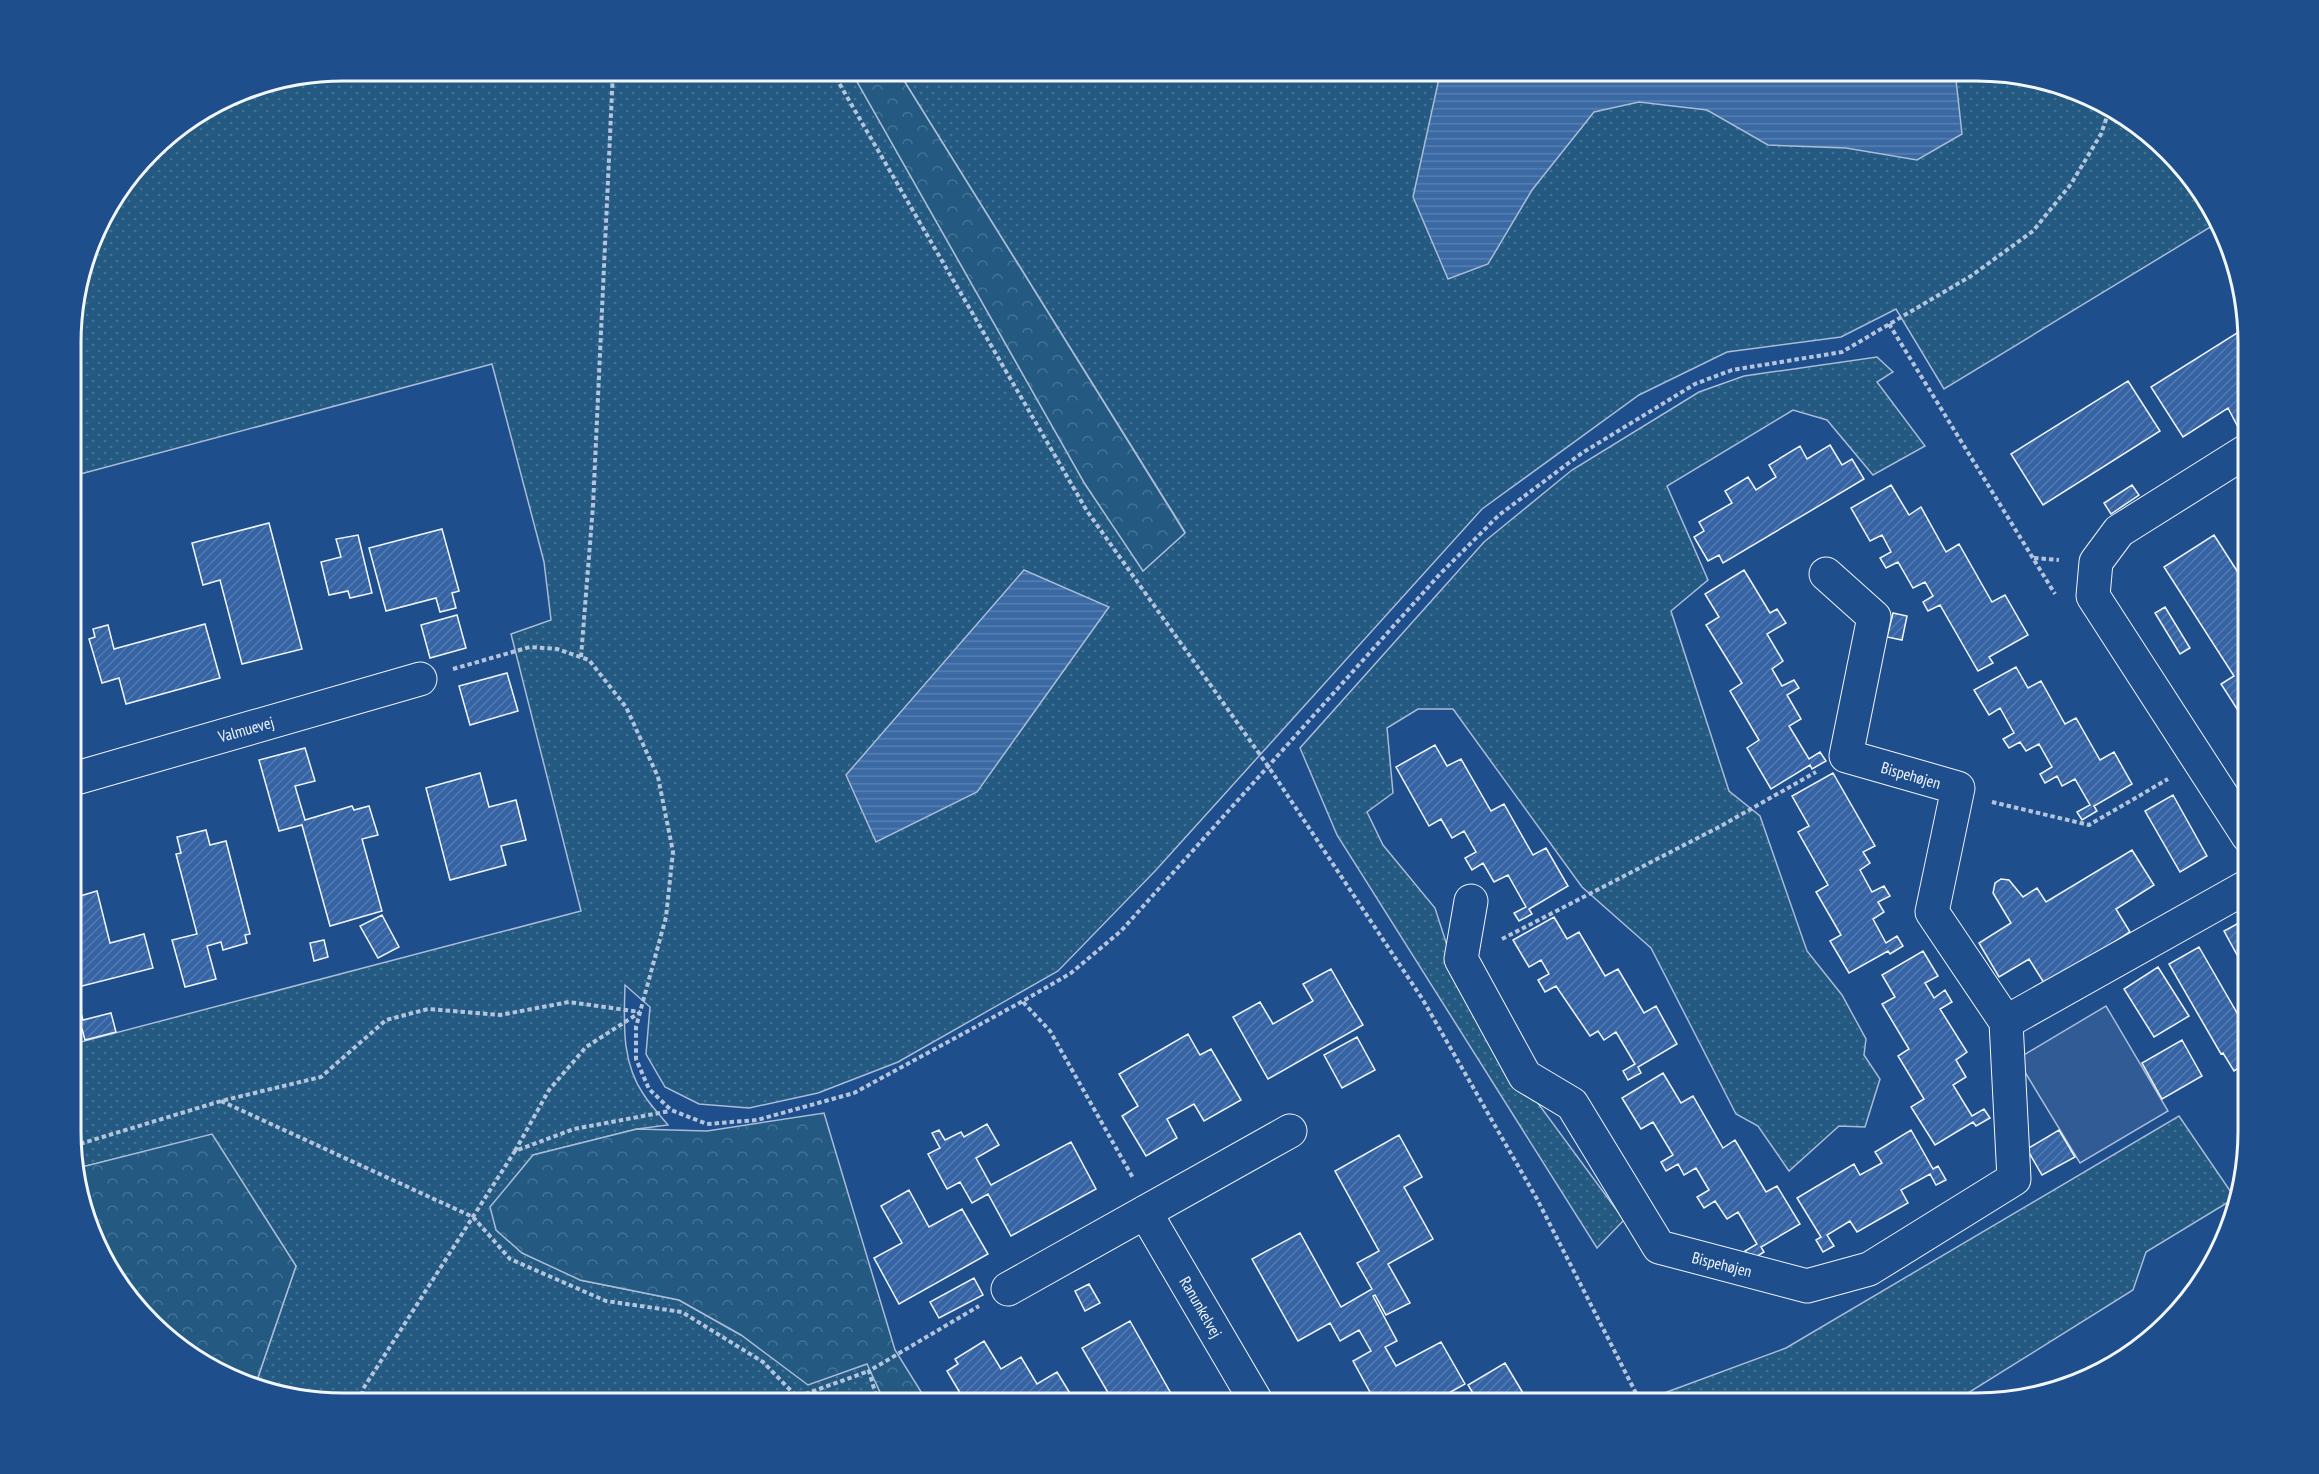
<svg xmlns="http://www.w3.org/2000/svg" width="2319" height="1474" font-family="'PT Sans Narrow',sans-serif">
  <style>
    .grass { fill: url(#grass-dots); stroke: #a8bbd7; stroke-width: 1.5 }
    .forest { fill: url(#forest-crowns); stroke: #a8bbd7; stroke-width: 1.5 }
    .parking { fill: #305b95; stroke: #a8bbd7; stroke-width: 1.5 }
    .water { fill: url(#water-rules); stroke: #a8bbd7; stroke-width: 1.5 }
    .building { fill: url(#building-hatch); stroke: #f2f6ff; stroke-width: 1.5 }
    .lines { fill: none; stroke-linecap: round; stroke-linejoin: round }
    .minor-casing { stroke: #f2f6ff; stroke-width: 35 }
    .path { stroke: #b3c4dc; stroke-width: 4; stroke-dasharray: 4.5 3; stroke-linecap: butt }
    .minor { stroke: #1f4e8c; stroke-width: 33 }
    .labels { text-anchor: middle; stroke-width: 4.5; stroke-linejoin: round; paint-order: stroke }
    .street-label { font-size: 16px; fill: #f2f6ff; stroke: #1f4e8c }
    .rim { fill: none; stroke: #f2f6ff; stroke-width: 3 }
  </style>
  <defs>
    <pattern id="grass-dots" width="8" height="8" patternUnits="userSpaceOnUse" patternTransform="scale(1.5)"><rect width="8" height="8" fill="#245a82"/><path d="M2 2h.1M6 6h.1" fill="none" stroke="#447295" stroke-width="1.8" stroke-linecap="round"/></pattern>
    <pattern id="forest-crowns" width="20" height="18" patternUnits="userSpaceOnUse" patternTransform="scale(1.5)"><rect width="20" height="18" fill="#245a82"/><path d="M2 6a3 3 0 1 1 6 0M12 15a3 3 0 1 1 6 0" fill="none" stroke="#447295"/></pattern>
    <pattern id="water-rules" width="6" height="5" patternUnits="userSpaceOnUse" patternTransform="scale(1.5)"><rect width="6" height="5" fill="#3b69a3"/><path d="M0 2.5h6" fill="none" stroke="#587fb1"/></pattern>
    <pattern id="building-hatch" width="6" height="6" patternUnits="userSpaceOnUse" patternTransform="scale(1.5)"><rect width="6" height="6" fill="#3563a3"/><path d="M-1 1l2-2M0 6l6-6M5 7l2-2" fill="none" stroke="#537ab1"/></pattern>
  </defs>
  <rect width="100%" height="100%" fill="#1f4e8c"/>
  <path class="grass" d="M343 71H851L1085 484 1143 570 1185 532 898 71H1976L2063 85 2127 116 2212 207 2217 223 1944 389 1896 309 1841 337 1727 352 1639 395 1482 509 1156 870 1058 971 898 1062 818 1093 749 1108 699 1104 665 1087 646 1054 650 1007 625 985C624 1023 621 1062 644 1095 651 1106 660 1115 668 1125L637 1129 533 1155 580 1280 679 1300 741 1335 868 1364 885 1403H343L272 1394 255 1386 296 1266 212 1135 74 1169 73 1044 581 911 511 634 551 620 544 562 492 364 73 476V308L99 222 163 138 239 91Z
    M1877 357 1893 372 1877 382 1925 446 1873 475 1827 420 1793 410 1667 486 1708 580 1671 611 1729 791 1760 816 1807 951 1842 995 1866 1039 1864 1055 1880 1079 1865 1127 1839 1126 1789 1171 1758 1126 1736 1114 1651 948 1582 887 1453 709H1418L1387 728 1393 793 1367 812 1383 845 1435 908 1452 961 1523 1083 1624 1220 1597 1248 1337 835 1300 748 1484 542 1572 470 1699 392 1744 376Z
    M2179 1116 2235 1198 2146 1252 2133 1290 1952 1403H1650L1648 1399 1786 1348Z"/>
  <path class="forest" d="M851 71H898L1185 533 1143 571 1085 484Z
    M824 1113 895 1350 928 1403H885L867 1364 808 1385 741 1335 679 1300 580 1280 522 1253 496 1230 490 1207 533 1155 637 1129 707 1131Z
    M212 1134 296 1266 255 1386 192 1358 116 1282 74 1169Z"/>
  <path class="parking" d="M2106 1006 2168 1111 2080 1163 2017 1059Z"/>
  <path class="water" d="M1444 71H1955L1962 134 1917 160 1846 148 1768 145 1707 110 1639 102 1594 112 1532 190 1488 264 1448 279 1413 197 1438 83Z
    M1024 570 1109 607 977 792 876 842 846 775Z"/>
  <path class="building" d="M2248 326V426L2240 431 2228 408 2183 437 2151 387Z
    M2128 381 2160 431 2043 505 2011 454Z
    M1830 445 1842 465 1852 459 1864 479 1723 563 1719 555 1708 561 1694 537 1704 531 1699 522 1732 503 1725 491 1748 477 1756 490 1776 477 1769 465 1800 446 1807 459Z
    M1891 485 1909 515 1921 507 1946 552 1959 544 1992 602 2005 595 2028 635 1989 657 1993 663 1978 671 1940 605 1928 611 1923 602 1933 596 1925 582 1913 588 1898 562 1886 568 1880 558 1891 552 1882 535 1870 541 1851 508Z
    M2132 485 2139 495 2111 514 2104 503Z
    M269 523 302 649 242 664 220 580 203 585 192 543Z
    M442 529 459 591 452 593 456 608 440 612 436 598 386 611 369 548Z
    M358 535 372 593 350 598 348 591 329 595 321 562 341 557 336 539Z
    M2214 535 2248 588V726L2221 684 2234 676 2164 567Z
    M1744 570 1770 613 1777 609 1786 623 1767 634 1783 661 1772 669 1782 686 1794 680 1799 688 1787 695 1801 719 1789 726 1809 759 1820 752 1826 761 1812 769 1810 765 1771 789 1747 748 1759 740 1730 691 1742 683 1706 625 1719 617 1705 594Z
    M2165 607 2190 648 2180 654 2155 613Z
    M1893 613 1907 616 1902 640 1887 637Z
    M457 615 466 648 430 658 421 625Z
    M205 624 220 678 126 704 119 678 102 683 89 639 95 637 93 629 108 625 114 649Z
    M2016 667 2028 688 2041 681 2065 724 2076 718 2100 760 2114 752 2132 784 2094 806 2097 811 2082 820 2077 812 2090 805 2075 779 2062 786 2057 776 2045 783 2040 774 2052 767 2039 744 2026 751 2020 742 2009 748 2003 739 2014 733 2000 708 1989 715 1974 690Z
    M507 673 518 711 470 725 459 686Z
    M1435 745 1447 766 1461 759 1491 811 1504 804 1533 855 1546 848 1568 886 1529 909 1532 914 1519 921 1514 913 1526 907 1508 875 1494 882 1483 863 1472 870 1465 858 1476 852 1464 831 1452 838 1441 819 1429 826 1396 767Z
    M305 748 315 781 295 786 305 820 352 806 354 810 369 806 378 835 362 839 382 911 330 926 302 825 279 831 259 760Z
    M480 773 489 807 516 800 526 840 501 846 506 865 450 880 426 788Z
    M1833 773 1875 846 1863 852 1870 863 1860 870 1872 892 1884 886 1890 896 1878 902 1884 912 1873 919 1886 943 1897 936 1903 946 1890 954 1888 951 1849 973 1830 941 1841 935 1816 892 1828 885 1798 832 1809 826 1792 796Z
    M2173 795 2207 856 2180 872 2145 811Z
    M206 830 210 845 226 841 250 934 245 935 247 943 223 950 221 942 207 946 216 979 185 987 172 940 197 934 176 854 181 853 177 837Z
    M2132 850 2154 885 2116 909 2130 932 2046 986 2029 959 1999 977 1979 943 2011 923 1993 893 1995 883 2001 879 2009 880 2023 897 2037 888 2046 902Z
    M97 891 110 943 144 934 153 968 74 988 83 1020 111 1013 116 1032 85 1040 82 1029 73 1031V898Z
    M382 915 399 947 378 958 360 926Z
    M1554 917 1567 939 1579 932 1605 976 1618 969 1644 1013 1656 1006 1677 1044 1638 1067 1641 1073 1628 1080 1623 1071 1635 1064 1616 1032 1604 1040 1598 1031 1590 1036 1556 986 1545 992 1538 980 1549 974 1541 960 1529 967 1513 940Z
    M2248 918V975L2224 931Z
    M324 940 328 957 314 961 310 943Z
    M2199 947 2248 1032V1062L2234 1071 2223 1053 2221 1054 2169 964Z
    M1923 951 1938 976 1925 983 1934 998 1945 990 1952 1002 1940 1009 1967 1052 1956 1060 1966 1077 1953 1085 1972 1116 1984 1109 1990 1118 1976 1126 1973 1122 1935 1145 1911 1107 1924 1099 1898 1056 1909 1049 1882 1004 1895 997 1882 975Z
    M2158 967 2189 1016 2154 1037 2124 989Z
    M1331 969 1363 1025 1268 1079 1233 1017 1260 1002 1273 1024 1313 1001 1303 984Z
    M1188 1034 1200 1055 1211 1049 1241 1100 1204 1121 1194 1104 1167 1119 1177 1138 1146 1156 1122 1116 1138 1106 1119 1074Z
    M1357 1037 1375 1070 1342 1088 1324 1055Z
    M2182 1040 2202 1076 2162 1099 2142 1063Z
    M1663 1073 1681 1103 1693 1096 1723 1148 1735 1140 1766 1192 1777 1186 1800 1224 1761 1247 1764 1252 1751 1260 1745 1251 1757 1244 1738 1212 1727 1219 1715 1201 1704 1208 1697 1197 1709 1190 1696 1168 1684 1175 1678 1164 1666 1171 1661 1162 1673 1155 1653 1122 1641 1129 1622 1098Z
    M987 1124 999 1145 976 1158 991 1185 1071 1142 1096 1189 1011 1236 988 1194 972 1203 960 1182 947 1189 928 1154 940 1148 932 1133 939 1130 945 1140 961 1132 964 1137Z
    M1911 1130 1933 1169 1938 1166 1946 1180 1936 1185 1930 1174 1901 1190 1908 1203 1857 1232 1850 1221 1827 1235 1834 1246 1823 1252 1816 1240 1821 1237 1797 1198 1854 1164 1860 1175 1882 1163 1875 1152Z
    M2059 1130 2075 1157 2042 1175 2027 1149Z
    M1399 1135 1422 1177 1404 1187 1433 1239 1388 1264 1410 1303 1386 1315 1375 1295 1373 1296 1397 1341 1385 1347 1396 1366 1441 1342 1465 1384 1431 1403H1376L1353 1361 1371 1351 1359 1330 1340 1341 1330 1323 1298 1341 1252 1259 1300 1233 1341 1307 1372 1289 1357 1263 1379 1251 1335 1171Z
    M909 1190 929 1227 962 1209 988 1254 899 1304 874 1258 902 1243 881 1206Z
    M974 1278 983 1295 939 1318 930 1302Z
    M1089 1284 1100 1303 1085 1311 1075 1291Z
    M1130 1321 1173 1397 1163 1403H1114L1082 1348Z
    M984 1341 1001 1369 1021 1357 1037 1384 1057 1372 1076 1403H966L947 1371 958 1364 955 1359Z
    M1505 1363 1526 1398 1518 1403H1479L1468 1385Z"/>
  <g class="lines">
    <defs>
      <path id="minor" d="M2248 450 2119 531 2096 562 2093 596 2248 836
        M1826 574 1874 617 1846 756 1958 788 1932 912 2006 1022 2248 886
        M73 779 420 679
        M1471 901 1461 959 1525 1076 1572 1104 1659 1247 1807 1286 1869 1269 2014 1179 2006 1022
        M1145 1212 1257 1403
        M1008 1289 1290 1131"/>
    </defs>
    <use href="#minor" class="minor-casing"/>
    <path class="path" d="M832 71 1087 511 1268 766 1423 1000 1537 1199 1641 1403
      M1889 324 2055 594
      M2034 558 2059 560
      M581 657 593 506 613 71
      M453 669 530 647 557 649 589 660 626 707 658 777 673 852 666 917 636 1027V1059L649 1089 671 1110 707 1124 757 1120 854 1093 1023 1001 1071 973 1121 931 1440 574 1499 515 1582 453 1695 384 1732 370 1842 352 1971 276 2033 231 2071 184 2101 134 2110 108
      M1992 802 2089 825 2168 779
      M1502 939 1721 826 1816 772
      M1023 1002 1050 1031 1133 1178
      M221 1101 473 1217 510 1259 606 1301 682 1312 763 1362 797 1397 869 1371
      M73 1146 221 1101 321 1077 386 1020 428 1009 500 1015 569 1002 640 1012
      M515 1151 549 1090 586 1047 639 1013
      M797 1397 801 1403
      M361 1403 363 1389 515 1151 574 1129 670 1111
      M878 1403 869 1371 979 1306"/>
    <use href="#minor" class="minor"/>
  </g>
  <g class="labels">
    <g class="street-label">
      <text transform="translate(246 729) rotate(-16)" y="6">Valmuevej</text>
      <text transform="translate(1911 775) rotate(16)" y="6">Bispehøjen</text>
      <text transform="translate(1722 1264) rotate(14)" y="6">Bispehøjen</text>
      <text transform="translate(1201 1307) rotate(60)" y="6">Ranunkelvej</text>
    </g>
  </g>
  <path d="M0 0H2319V1474H0ZM343 81H1976A262 262 0 0 1 2238 343V1131A262 262 0 0 1 1976 1393H343A262 262 0 0 1 81 1131V343A262 262 0 0 1 343 81Z" fill="#1f4e8c" fill-rule="evenodd"/>
  <path class="rim" d="M343 81H1976A262 262 0 0 1 2238 343V1131A262 262 0 0 1 1976 1393H343A262 262 0 0 1 81 1131V343A262 262 0 0 1 343 81Z"/>
</svg>
